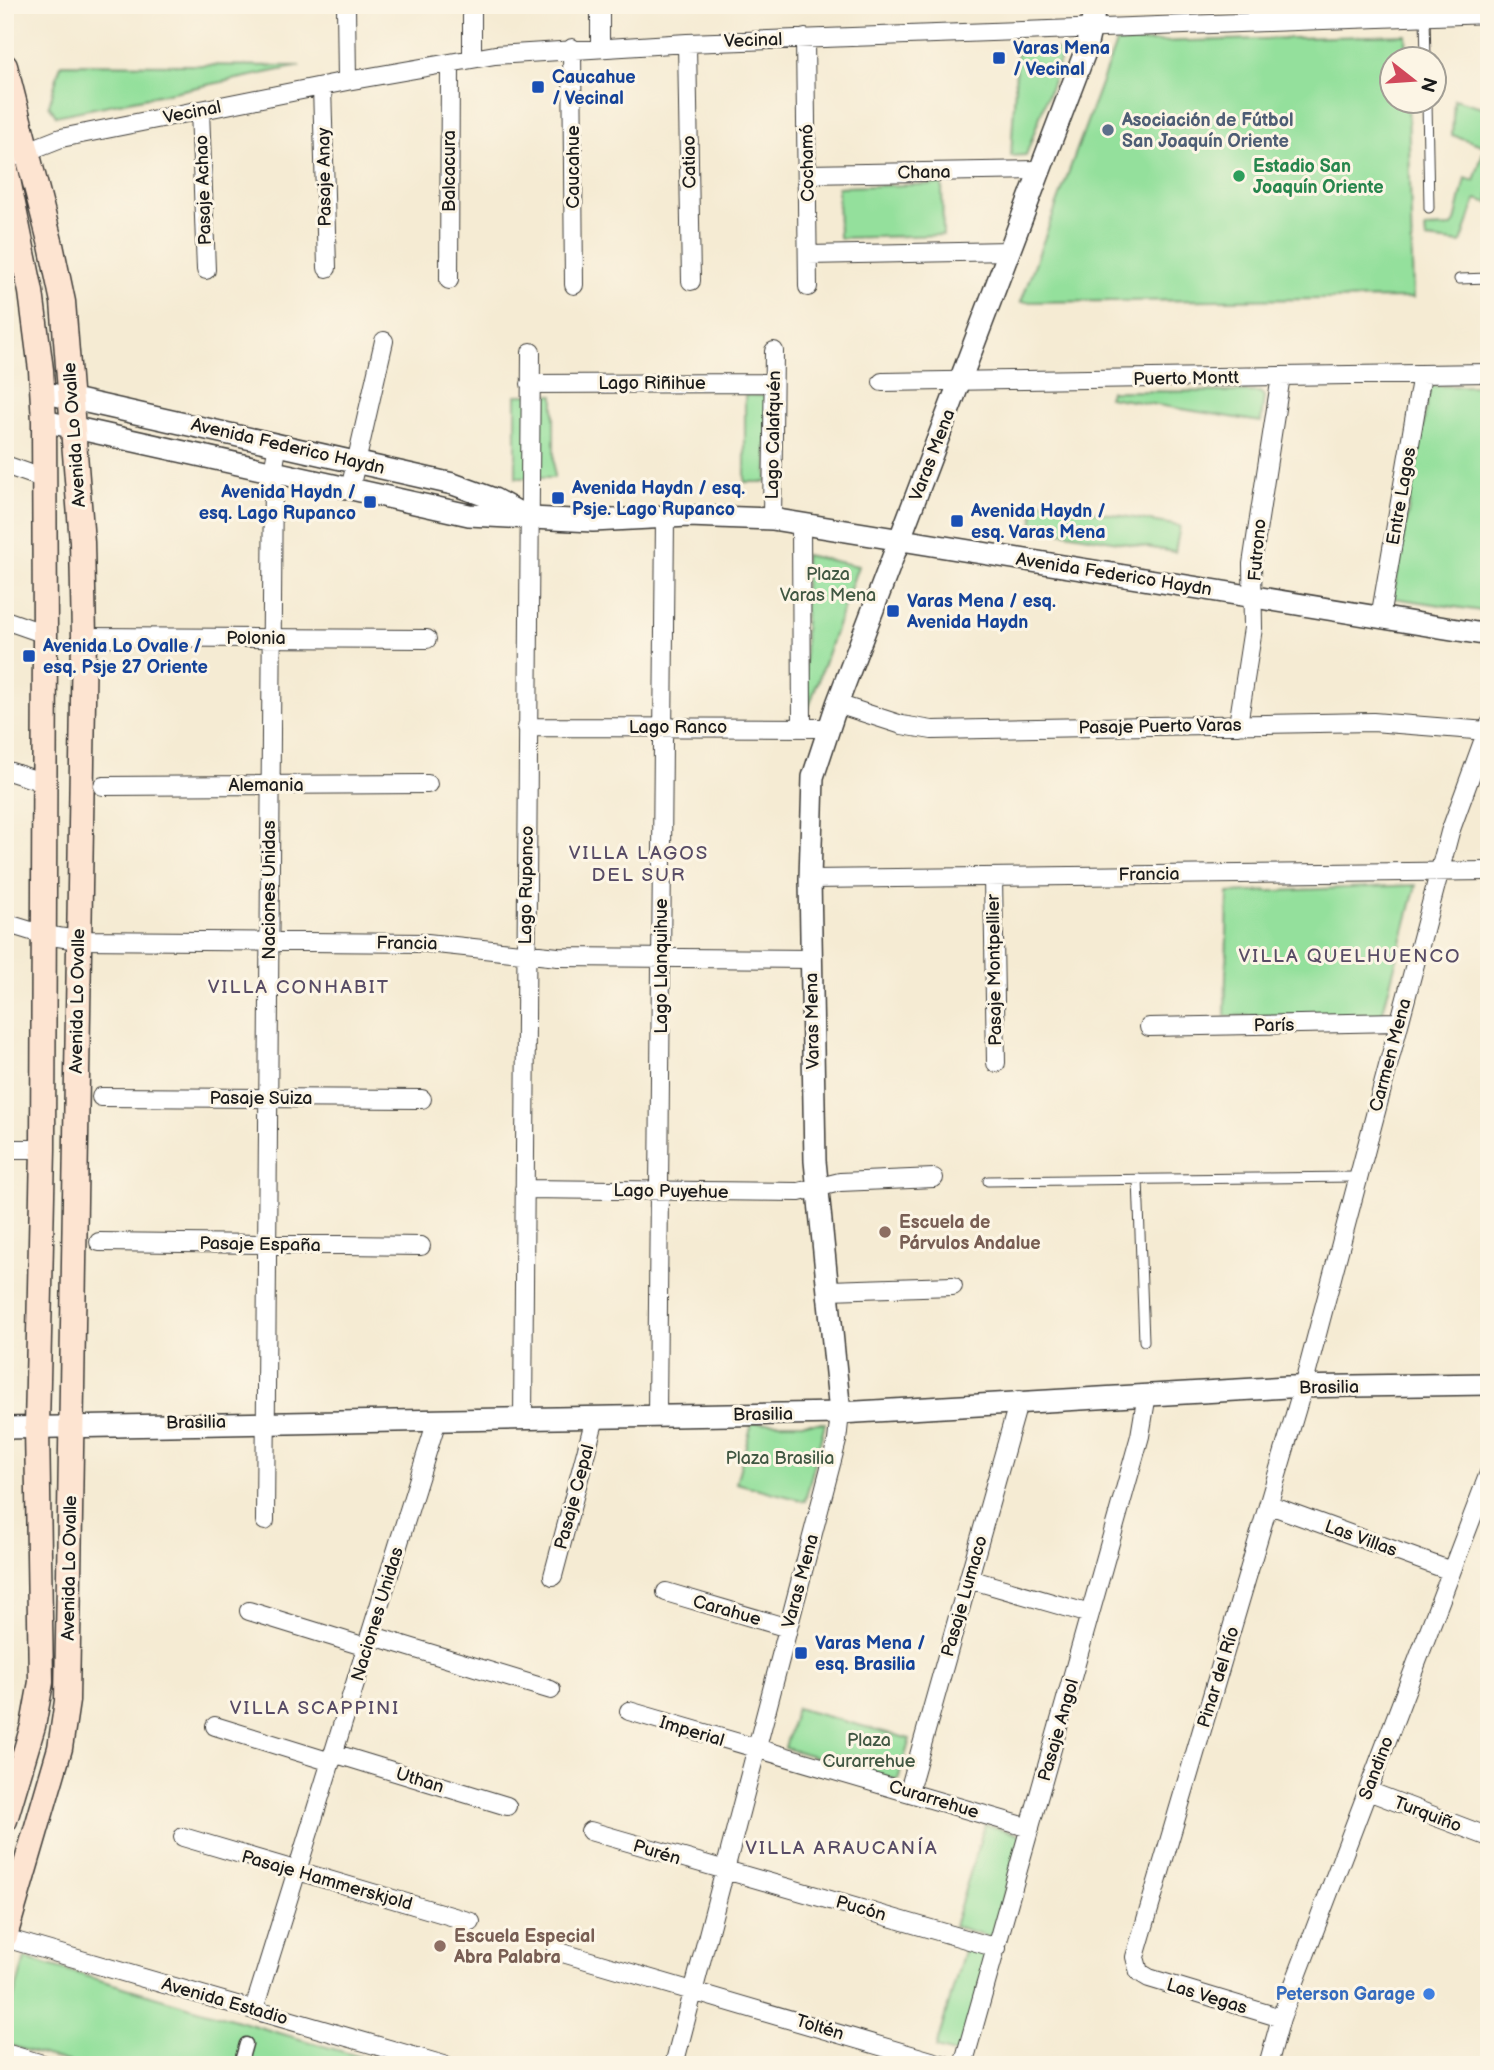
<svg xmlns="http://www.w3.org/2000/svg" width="1494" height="2070" font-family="'Balsamiq Sans',sans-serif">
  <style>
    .green { fill: #94e09c; stroke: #587e5c; stroke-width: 2 }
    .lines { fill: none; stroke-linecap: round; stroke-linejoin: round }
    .service-casing { stroke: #3d3b37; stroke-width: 11 }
    .pedestrian-casing { stroke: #3d3b37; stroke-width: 15 }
    .minor-casing { stroke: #3d3b37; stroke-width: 20 }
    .tertiary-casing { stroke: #3d3b37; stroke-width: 24 }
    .secondary-casing { stroke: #3d3b37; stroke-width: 27 }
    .service { stroke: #fff; stroke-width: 9 }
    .pedestrian { stroke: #fff; stroke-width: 12 }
    .minor { stroke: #fff; stroke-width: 18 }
    .tertiary { stroke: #fff; stroke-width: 21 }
    .secondary { stroke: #fde4d1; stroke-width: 24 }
    .transit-dot { fill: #1a4fb4; stroke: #fcf5e5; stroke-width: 2.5 }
    .service-dot { fill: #5c6f8a; stroke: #fcf5e5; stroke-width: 2.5 }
    .leisure-dot { fill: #2e9e5b; stroke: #fcf5e5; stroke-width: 2.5 }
    .education-dot { fill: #8d6e63; stroke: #fcf5e5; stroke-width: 2.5 }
    .shop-dot { fill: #3f7fe0; stroke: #fcf5e5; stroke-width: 2.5 }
    .labels { text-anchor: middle; stroke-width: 6; stroke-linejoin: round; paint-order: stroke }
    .street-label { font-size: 18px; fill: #1c1c1c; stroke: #fcf5e5 }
    .transit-label { font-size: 18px; font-weight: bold; fill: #164399; stroke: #fcf5e5; text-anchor: start }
    .service-label { font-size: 18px; font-weight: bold; fill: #4e5e75; stroke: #fcf5e5; text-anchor: start }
    .leisure-label { font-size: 18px; font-weight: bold; fill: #27864d; stroke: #fcf5e5; text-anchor: start }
    .park-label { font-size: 18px; fill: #405742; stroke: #fcf5e5 }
    .education-label { font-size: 18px; font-weight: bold; fill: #785e54; stroke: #fcf5e5; text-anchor: start }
    .shop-label { font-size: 18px; font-weight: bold; fill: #366cbe; stroke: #fcf5e5; text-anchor: end }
    .neighbourhood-label { font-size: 19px; letter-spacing: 2px; fill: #584c66; stroke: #fcf5e5 }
  </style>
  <rect width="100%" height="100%" fill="#fcf5e5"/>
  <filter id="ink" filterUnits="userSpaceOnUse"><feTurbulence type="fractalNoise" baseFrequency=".0143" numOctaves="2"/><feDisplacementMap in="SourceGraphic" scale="14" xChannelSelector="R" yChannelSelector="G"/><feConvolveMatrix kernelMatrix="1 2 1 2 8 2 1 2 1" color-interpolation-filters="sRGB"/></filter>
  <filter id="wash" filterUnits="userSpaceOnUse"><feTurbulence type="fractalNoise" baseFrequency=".00686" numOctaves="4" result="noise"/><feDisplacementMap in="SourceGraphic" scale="28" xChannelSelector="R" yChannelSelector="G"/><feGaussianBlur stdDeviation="1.57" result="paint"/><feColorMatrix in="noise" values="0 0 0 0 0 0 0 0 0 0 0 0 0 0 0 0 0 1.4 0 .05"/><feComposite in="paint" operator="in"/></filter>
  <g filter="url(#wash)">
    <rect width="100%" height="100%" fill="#f5ebd3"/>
    <path class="green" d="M1040 5H1083V10H1040Z
      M1406 35 1407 59 1392 60V102H1408L1413 298 1021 302 1116 43Z
      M1064 50 1026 155 1011 156 1017 51Z
      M61 64 300 66 56 116 49 105Z
      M1454 99 1489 109V203L1476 199 1461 243 1426 239 1425 228 1451 227 1455 222 1465 178 1474 181 1485 146 1452 135Z
      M942 184 943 235 839 238 838 187Z
      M1430 386H1489V612L1393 598Z
      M1110 391 1260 392 1264 396 1261 422 1108 397Z
      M516 395H554V478H516Z
      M745 395 768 396 767 482H745Z
      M1036 501 1180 526 1175 552 1032 527Z
      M805 555 858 566 805 718Z
      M1416 885 1382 1015 1225 1016 1228 893Z
      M752 1423H825L805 1501 736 1483Z
      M796 1708 910 1739 898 1780 785 1748Z
      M985 1824 1022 1835 992 1937 954 1926Z
      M965 1947 989 1954 960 2055 936 2048Z
      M25 1958 388 2065H76L5 2044V2029Z"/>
  </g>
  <g filter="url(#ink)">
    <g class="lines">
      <defs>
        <path id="service" d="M1425 17 1426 60
          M1427 102 1429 208
          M1459 279 1489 278
          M1138 1179 1144 1341
          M988 1181 1358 1177"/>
        <path id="pedestrian" d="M240 2065 246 2044"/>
        <path id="minor" d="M346 5 347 81
          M472 5V59
          M600 5V47
          M805 38 808 287
          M687 43 691 281
          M572 48 574 285
          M322 86 327 268
          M200 110 206 270
          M5 160 61 138 347 81 495 55 687 43 1489 14
          M807 174 1040 170
          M808 255 1009 251
          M449 280 450 63
          M882 382 1489 373
          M530 384 773 383
          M5 465 45 479
          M350 489 384 341
          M772 519 774 351
          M801 523 802 728
          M1380 618 1422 374
          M5 620 45 634
          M84 637 427 639
          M837 704 902 725 932 730 1373 722 1487 731
          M1238 725 1253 628 1252 564 1281 376
          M527 727 828 728
          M5 770 45 783
          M103 786 428 784
          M993 877 996 1063
          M810 879 1489 871
          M5 923 44 935 78 940 427 943 558 957 811 959
          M1149 1027 1399 1022
          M101 1097 422 1099
          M5 1149H43
          M524 1189 799 1192 840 1182 934 1178
          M99 1242 421 1246
          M829 1290 953 1286
          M657 1415 665 517
          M523 1419 531 352
          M1270 1505 1451 1571
          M265 1521 273 471 278 444
          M553 1576 595 1418
          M969 1579 1090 1614
          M666 1592 788 1628
          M249 1611 366 1647
          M370 1635 551 1690
          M629 1711 1030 1828
          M215 1726 331 1762
          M333 1753 507 1806
          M909 1791 1019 1400
          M1368 1791 1489 1837
          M590 1831 997 1948
          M183 1837 471 1922
          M5 1938 444 2065
          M556 1951 945 2065
          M254 2009 437 1420
          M1281 2018 1149 1978 1139 1972 1135 1957 1303 1387 1450 832 1489 725
          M5 2053 46 2065
          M674 2065 837 1441 840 1413
          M963 2065 1140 1436 1147 1394
          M1268 2065 1281 2018 1489 1473"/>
        <path id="tertiary" d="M42 392 453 484 494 499 527 517
          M44 421 469 515 593 521 688 516 772 519 1489 635
          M840 1413 815 1161 810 879 813 777 837 704 1085 52 1096 5
          M5 1428 840 1413 1287 1387 1489 1384"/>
        <path id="secondary" d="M5 66 51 245 63 302 82 542 84 637 67 1701 60 1748 5 1936
          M5 165 31 292 41 370 44 421 45 634 43 1149 37 1427 41 1682 33 1726 5 1820"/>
      </defs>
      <use href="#service" class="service-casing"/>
      <use href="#pedestrian" class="pedestrian-casing"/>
      <use href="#minor" class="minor-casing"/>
      <use href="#tertiary" class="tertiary-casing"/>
      <use href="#secondary" class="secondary-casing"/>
      <use href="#service" class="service"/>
      <use href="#pedestrian" class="pedestrian"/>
      <use href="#minor" class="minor"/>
      <use href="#tertiary" class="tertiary"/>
      <use href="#secondary" class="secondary"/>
    </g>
  </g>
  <g class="transit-dot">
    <rect x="992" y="51" width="14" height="14" rx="3.5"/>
    <rect x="531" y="80" width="14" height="14" rx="3.5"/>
    <rect x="551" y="491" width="14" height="14" rx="3.5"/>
    <rect x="363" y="495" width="14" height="14" rx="3.5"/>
    <rect x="950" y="514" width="14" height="14" rx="3.5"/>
    <rect x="886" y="604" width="14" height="14" rx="3.5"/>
    <rect x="22" y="649" width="14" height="14" rx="3.5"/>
    <rect x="794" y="1646" width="14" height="14" rx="3.5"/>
  </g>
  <circle class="service-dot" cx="1108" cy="130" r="7"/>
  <circle class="leisure-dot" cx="1239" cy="176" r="7"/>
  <g class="education-dot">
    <circle cx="885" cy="1232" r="7"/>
    <circle cx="440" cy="1946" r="7"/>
  </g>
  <circle class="shop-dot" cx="1429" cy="1994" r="7"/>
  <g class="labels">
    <g class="street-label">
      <text transform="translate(753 40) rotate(-2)" y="6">Vecinal</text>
      <text transform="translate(192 112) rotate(-11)" y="6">Vecinal</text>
      <text transform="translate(689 162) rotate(-91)" y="6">Catiao</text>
      <text transform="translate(807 163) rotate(-91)" y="6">Cochamó</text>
      <text transform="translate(573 167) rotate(-90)" y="6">Caucahue</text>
      <text transform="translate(449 171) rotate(-90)" y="6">Balcacura</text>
      <text transform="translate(924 172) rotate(-1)" y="6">Chana</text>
      <text transform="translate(324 177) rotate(-91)" y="6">Pasaje Anay</text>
      <text transform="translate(203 190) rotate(-92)" y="6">Pasaje Achao</text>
      <text transform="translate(1186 378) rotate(-1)" y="6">Puerto Montt</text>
      <text x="652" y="389">Lago Riñihue</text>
      <text transform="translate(74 435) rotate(-94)" y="6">Avenida Lo Ovalle</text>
      <text transform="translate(773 435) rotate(-89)" y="6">Lago Calafquén</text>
      <text transform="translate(288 446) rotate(13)" y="6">Avenida Federico Haydn</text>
      <text transform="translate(932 455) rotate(-69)" y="6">Varas Mena</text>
      <text transform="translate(1401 496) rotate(-80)" y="6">Entre Lagos</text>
      <text transform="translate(1257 550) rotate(-85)" y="6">Futrono</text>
      <text transform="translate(1114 574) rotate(9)" y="6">Avenida Federico Haydn</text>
      <text x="256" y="644">Polonia</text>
      <text transform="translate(1160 726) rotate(-1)" y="6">Pasaje Puerto Varas</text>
      <text x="678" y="733">Lago Ranco</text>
      <text x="266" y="791">Alemania</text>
      <text transform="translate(1149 874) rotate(-1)" y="6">Francia</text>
      <text transform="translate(526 885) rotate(-89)" y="6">Lago Rupanco</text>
      <text transform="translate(269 890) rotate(-90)" y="6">Naciones Unidas</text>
      <text transform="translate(407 943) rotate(1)" y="6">Francia</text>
      <text transform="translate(661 966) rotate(-90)" y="6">Lago Llanquihue</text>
      <text transform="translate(994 970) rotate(-91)" y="6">Pasaje Montpellier</text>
      <text transform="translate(77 1001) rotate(-89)" y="6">Avenida Lo Ovalle</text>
      <text transform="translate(812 1021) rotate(-91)" y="6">Varas Mena</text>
      <text transform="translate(1274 1025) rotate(-1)" y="6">París</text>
      <text transform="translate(1390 1055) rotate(-75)" y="6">Carmen Mena</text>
      <text x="261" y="1104">Pasaje Suiza</text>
      <text transform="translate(671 1191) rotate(1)" y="6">Lago Puyehue</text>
      <text transform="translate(260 1244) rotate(1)" y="6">Pasaje España</text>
      <text transform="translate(1329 1387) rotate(-1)" y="6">Brasilia</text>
      <text transform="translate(763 1414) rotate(-1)" y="6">Brasilia</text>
      <text transform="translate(196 1422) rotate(-1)" y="6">Brasilia</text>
      <text transform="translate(574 1497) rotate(-75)" y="6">Pasaje Cepal</text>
      <text transform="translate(1361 1538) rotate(20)" y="6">Las Villas</text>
      <text transform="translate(69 1568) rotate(-89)" y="6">Avenida Lo Ovalle</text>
      <text transform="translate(800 1581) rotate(-75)" y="6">Varas Mena</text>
      <text transform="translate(964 1596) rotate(-74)" y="6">Pasaje Lumaco</text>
      <text transform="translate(727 1610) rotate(16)" y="6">Carahue</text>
      <text transform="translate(377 1614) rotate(-73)" y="6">Naciones Unidas</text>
      <text transform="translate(1218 1677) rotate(-73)" y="6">Pinar del Río</text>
      <text transform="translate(1058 1730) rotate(-74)" y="6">Pasaje Angol</text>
      <text transform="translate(692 1731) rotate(17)" y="6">Imperial</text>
      <text transform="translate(1376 1768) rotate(-69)" y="6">Sandino</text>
      <text transform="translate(420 1780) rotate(17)" y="6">Uthan</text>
      <text transform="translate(934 1799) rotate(17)" y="6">Curarrehue</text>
      <text transform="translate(1428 1814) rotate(21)" y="6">Turquiño</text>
      <text transform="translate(657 1852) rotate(17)" y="6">Purén</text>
      <text transform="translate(327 1880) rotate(16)" y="6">Pasaje Hammerskjold</text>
      <text transform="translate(861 1908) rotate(16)" y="6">Pucón</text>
      <text transform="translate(1207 1996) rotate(17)" y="6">Las Vegas</text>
      <text transform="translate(225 2001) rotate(16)" y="6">Avenida Estadio</text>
      <text transform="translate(820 2027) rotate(17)" y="6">Toltén</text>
    </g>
    <g class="transit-label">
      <text x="1013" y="54">Varas Mena<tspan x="1013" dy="21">/ Vecinal</tspan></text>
      <text x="552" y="83">Caucahue<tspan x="552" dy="21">/ Vecinal</tspan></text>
      <text x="572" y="494">Avenida Haydn / esq.<tspan x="572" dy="21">Psje. Lago Rupanco</tspan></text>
      <text x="356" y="498" text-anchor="end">Avenida Haydn /<tspan x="356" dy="21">esq. Lago Rupanco</tspan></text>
      <text x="971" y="517">Avenida Haydn /<tspan x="971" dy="21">esq. Varas Mena</tspan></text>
      <text x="907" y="607">Varas Mena / esq.<tspan x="907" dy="21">Avenida Haydn</tspan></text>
      <text x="43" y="652">Avenida Lo Ovalle /<tspan x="43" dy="21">esq. Psje 27 Oriente</tspan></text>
      <text x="815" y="1649">Varas Mena /<tspan x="815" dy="21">esq. Brasilia</tspan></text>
    </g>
    <g class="service-label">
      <text x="1122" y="126">Asociación de Fútbol<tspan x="1122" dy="21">San Joaquín Oriente</tspan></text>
    </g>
    <g class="leisure-label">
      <text x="1253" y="172">Estadio San<tspan x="1253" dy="21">Joaquín Oriente</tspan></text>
    </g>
    <g class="park-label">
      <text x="828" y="580">Plaza<tspan x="828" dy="21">Varas Mena</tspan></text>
      <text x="780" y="1464">Plaza Brasilia</text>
      <text x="869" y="1746">Plaza<tspan x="869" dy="21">Curarrehue</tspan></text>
    </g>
    <g class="education-label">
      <text x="899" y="1228">Escuela de<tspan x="899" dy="21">Párvulos Andalue</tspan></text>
      <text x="454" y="1942">Escuela Especial<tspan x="454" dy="21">Abra Palabra</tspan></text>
    </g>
    <g class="shop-label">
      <text x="1415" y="2000">Peterson Garage</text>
    </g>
    <g class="neighbourhood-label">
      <text x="639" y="859">VILLA LAGOS<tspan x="639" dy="22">DEL SUR</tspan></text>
      <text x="1350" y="962">VILLA QUELHUENCO</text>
      <text x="299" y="993">VILLA CONHABIT</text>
      <text x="315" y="1714">VILLA SCAPPINI</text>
      <text x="842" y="1854">VILLA ARAUCANÍA</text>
    </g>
  </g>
  <rect width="1494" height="2070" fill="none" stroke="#fcf5e5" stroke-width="28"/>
  <g transform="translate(1413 80) rotate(107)"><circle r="33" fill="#fcf5e5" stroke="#a29e95" stroke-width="2"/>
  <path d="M0-5L12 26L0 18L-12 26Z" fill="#d1495b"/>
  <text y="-10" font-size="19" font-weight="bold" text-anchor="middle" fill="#1c1c1c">N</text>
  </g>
</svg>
